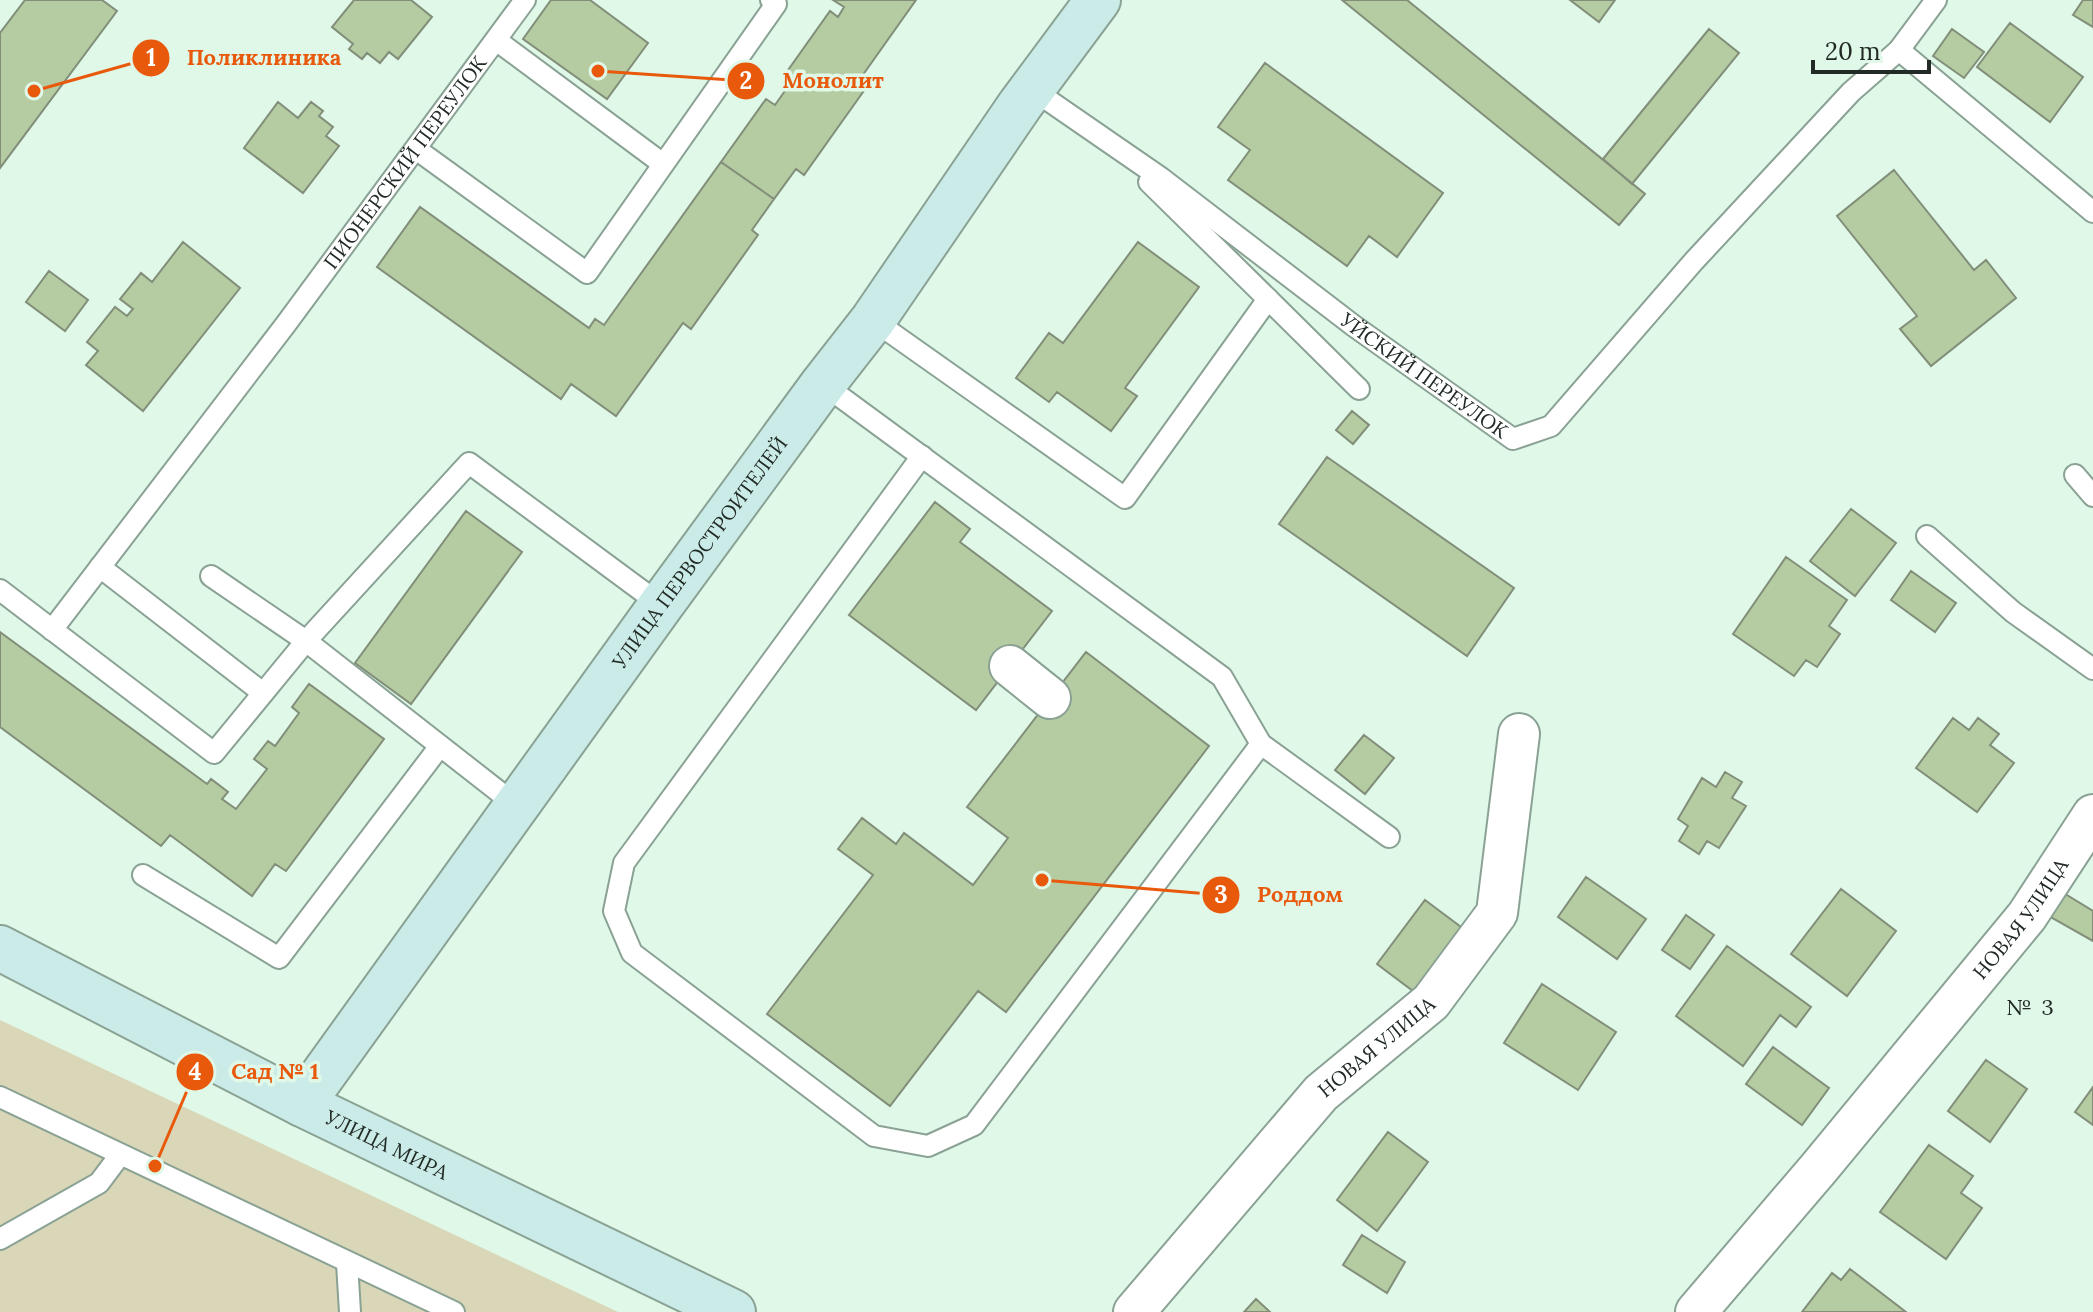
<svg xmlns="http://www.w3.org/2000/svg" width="2093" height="1312" font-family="Lora,serif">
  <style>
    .green { fill: #d9d7b7 }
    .building { fill: #b5cca2; stroke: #828e79; stroke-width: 2 }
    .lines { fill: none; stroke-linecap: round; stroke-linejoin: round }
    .lane-casing { stroke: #8aa294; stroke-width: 24 }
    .street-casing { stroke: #8aa294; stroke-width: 44 }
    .secondary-casing { stroke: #8aa294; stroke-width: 48 }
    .lane { stroke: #fff; stroke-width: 20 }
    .street { stroke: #fff; stroke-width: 40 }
    .secondary { stroke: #cbebe8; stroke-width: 44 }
    .labels { text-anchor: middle; stroke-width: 7; stroke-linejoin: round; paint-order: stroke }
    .street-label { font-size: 20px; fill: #212a24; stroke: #dff8e8 }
    .neighbourhood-label { font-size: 22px; letter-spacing: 2px; fill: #212a24; stroke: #dff8e8 }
    .leader { fill: none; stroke: #e8590c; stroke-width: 3 }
    .callout-dot { fill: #e8590c; stroke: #dff8e8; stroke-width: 3 }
    .mark-label { font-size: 24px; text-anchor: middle; font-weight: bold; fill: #fff }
    .callout-label { font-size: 22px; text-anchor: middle; font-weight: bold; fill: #e8590c; stroke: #dff8e8; stroke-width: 7; stroke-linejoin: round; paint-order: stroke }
  </style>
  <rect width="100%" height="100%" fill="#dff8e8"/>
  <path class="green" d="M0 1020 618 1312H0Z"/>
  <path class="building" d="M25 0H102L117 11 0 168V33Z
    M354 0H411L432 17 398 59 389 52 380 63 367 53 362 59 349 49 353 44 332 27Z
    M551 0H590L648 43 607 99 523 39Z
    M833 0H916L860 79 868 85 804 175 796 169 774 199 721 162 766 99 775 105 794 78 786 73 830 11 838 17 844 7Z
    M1342 0H1407L1645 194 1619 225Z
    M1570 0H1615L1599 22Z
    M2083 0H2093V27L2073 15Z
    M2010 23 2083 77 2050 122 1977 67Z
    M1709 29 1739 53 1632 184 1603 159Z
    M1952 29 1984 52 1964 78 1933 56Z
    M1265 63 1443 193 1397 257 1369 236 1347 266 1228 180 1250 150 1218 127Z
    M278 102 298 118 311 102 323 111 319 116 333 127 326 136 339 146 303 193 244 148Z
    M721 162 774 199 752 230 758 235 691 329 683 323 616 416 571 384 561 399 377 267 420 207 589 328 595 319 604 325Z
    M1894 170 1974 270 1986 260 2016 298 1931 366 1900 329 1917 316 1837 216Z
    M183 242 240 288 143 411 86 365 98 351 87 342 115 307 127 316 133 309 120 299 141 273 152 282Z
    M1138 242 1199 287 1125 388 1137 396 1111 431 1057 392 1049 402 1016 378 1049 333 1063 343Z
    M49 271 88 300 65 331 26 302Z
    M1352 411 1369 425 1353 444 1336 430Z
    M1327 457 1514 588 1467 656 1279 524Z
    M935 502 970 529 960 542 1052 611 976 710 849 615Z
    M1851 509 1896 543 1855 596 1810 561Z
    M466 511 522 552 411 704 355 663Z
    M1786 557 1847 600 1829 626 1840 634 1817 667 1806 660 1794 676 1733 634Z
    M1911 571 1956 603 1935 632 1891 600Z
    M0 632 207 784 211 779 228 792 222 799 236 809 267 769 254 759 268 741 275 746 299 713 292 707 309 684 384 739 286 871 275 864 252 896 170 835 161 846 0 727Z
    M1086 652 1209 746 1006 1012 978 991 890 1106 767 1014 873 875 838 849 862 818 896 844 904 833 973 885 1008 838 967 807Z
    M1953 718 1969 730 1978 718 1999 734 1990 745 2014 763 1977 812 1916 768Z
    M1364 735 1394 758 1365 794 1335 770Z
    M1725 772 1742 782 1732 798 1746 806 1719 848 1707 841 1699 854 1679 841 1688 826 1678 819 1702 778 1716 787Z
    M1586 877 1646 919 1617 959 1558 917Z
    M1841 889 1896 931 1847 996 1791 954Z
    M2062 892 2093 911V941L2049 916Z
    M1425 900 1469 933 1421 997 1377 964Z
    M1686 915 1714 935 1690 969 1662 950Z
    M1727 946 1811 1007 1796 1027 1780 1015 1743 1066 1676 1016Z
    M1542 984 1616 1032 1578 1090 1504 1043Z
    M1773 1047 1829 1088 1802 1125 1746 1084Z
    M1986 1060 2027 1089 1990 1142 1948 1111Z
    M2093 1087V1125L2075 1112Z
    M1388 1132 1428 1162 1377 1231 1337 1200Z
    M1929 1145 1973 1176 1961 1193 1982 1208 1946 1259 1880 1212Z
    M1362 1235 1405 1262 1387 1293 1343 1265Z
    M1850 1269 1906 1312H1802L1832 1273 1841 1280Z
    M1256 1299 1270 1312H1244Z"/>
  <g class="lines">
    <defs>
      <g id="lane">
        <path d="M496 40 663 164"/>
        <path d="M1899 50 2093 212"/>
        <path id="s1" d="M1032 89 1161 178 1354 326 1513 439 1551 426 1694 261 1851 92 1899 50 1936 0"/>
        <path d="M416 149 587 273 776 4 771 0"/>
        <path d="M1268 299 1359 389"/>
        <path d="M873 320 1125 498 1268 299 1149 182"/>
        <path d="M823 384 1222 677 1261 744"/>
        <path d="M922 456 624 863 614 911 632 953 874 1136 928 1146 974 1125 1261 744 1389 837"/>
        <path d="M2075 475 2093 496"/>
        <path d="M1927 536 2013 612 2093 669"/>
        <path d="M100 567 263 693"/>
        <path d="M211 576 306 641 516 805"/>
        <path d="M0 590 214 753 306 641 469 463 661 605"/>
        <path id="s2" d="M52 630 286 324 525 0"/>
        <path d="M143 875 279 958 440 746"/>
        <path d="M0 1097 454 1312"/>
        <path d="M0 1239 99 1183 120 1155"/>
        <path d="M347 1263 350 1312"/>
      </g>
      <g id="street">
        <path d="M1010 666 1050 698"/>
        <path id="s3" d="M1134 1312 1321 1093 1431 1002 1497 913 1519 734"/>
        <path id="s4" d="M1696 1312 1819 1168 2027 916 2093 815"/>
      </g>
      <g id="secondary">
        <path id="s5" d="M0 948 302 1104 733 1312"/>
        <path id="s6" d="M302 1104 661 605 823 384 873 320 1020 105 1098 0"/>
      </g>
    </defs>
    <use href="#lane" class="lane-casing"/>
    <use href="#street" class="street-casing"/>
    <use href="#secondary" class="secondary-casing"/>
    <use href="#lane" class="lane"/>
    <use href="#street" class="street"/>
    <use href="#secondary" class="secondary"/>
  </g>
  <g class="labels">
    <g class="street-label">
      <text dy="7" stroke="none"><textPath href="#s2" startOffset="586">ПИОНЕРСКИЙ ПЕРЕУЛОК</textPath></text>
      <text dy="7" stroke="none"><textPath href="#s1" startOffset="486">УЙСКИЙ ПЕРЕУЛОК</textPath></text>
      <text dy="7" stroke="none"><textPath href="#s6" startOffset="680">УЛИЦА ПЕРВОСТРОИТЕЛЕЙ</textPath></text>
      <text dy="7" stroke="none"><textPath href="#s4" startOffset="510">НОВАЯ УЛИЦА</textPath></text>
      <text dy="7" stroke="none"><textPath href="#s3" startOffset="360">НОВАЯ УЛИЦА</textPath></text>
      <text dy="7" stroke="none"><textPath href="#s5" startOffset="434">УЛИЦА МИРА</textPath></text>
    </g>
    <g class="neighbourhood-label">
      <text x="2031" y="1015">№ 3</text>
    </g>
  </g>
  <path class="leader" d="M34 91L151 58M598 71L746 81M1042 880L1221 895M155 1166L195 1072"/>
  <g class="callout-dot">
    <circle cx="34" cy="91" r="8"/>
    <circle cx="598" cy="71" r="8"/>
    <circle cx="1042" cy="880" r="8"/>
    <circle cx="155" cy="1166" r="8"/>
    <circle cx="151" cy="58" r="20"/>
    <circle cx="746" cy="81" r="20"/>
    <circle cx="1221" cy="895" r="20"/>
    <circle cx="195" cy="1072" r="20"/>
  </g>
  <g class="mark-label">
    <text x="151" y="66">1</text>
    <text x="746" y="89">2</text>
    <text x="1221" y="903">3</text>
    <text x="195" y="1080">4</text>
  </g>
  <g class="callout-label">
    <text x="264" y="65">Поликлиника</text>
    <text x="833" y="88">Монолит</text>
    <text x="1300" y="902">Роддом</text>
    <text x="275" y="1079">Сад № 1</text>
  </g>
  <path d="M1813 60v12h116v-12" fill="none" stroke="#212a24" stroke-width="4"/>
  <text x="1825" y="60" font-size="24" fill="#212a24" stroke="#dff8e8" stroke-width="6" paint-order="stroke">20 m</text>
</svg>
